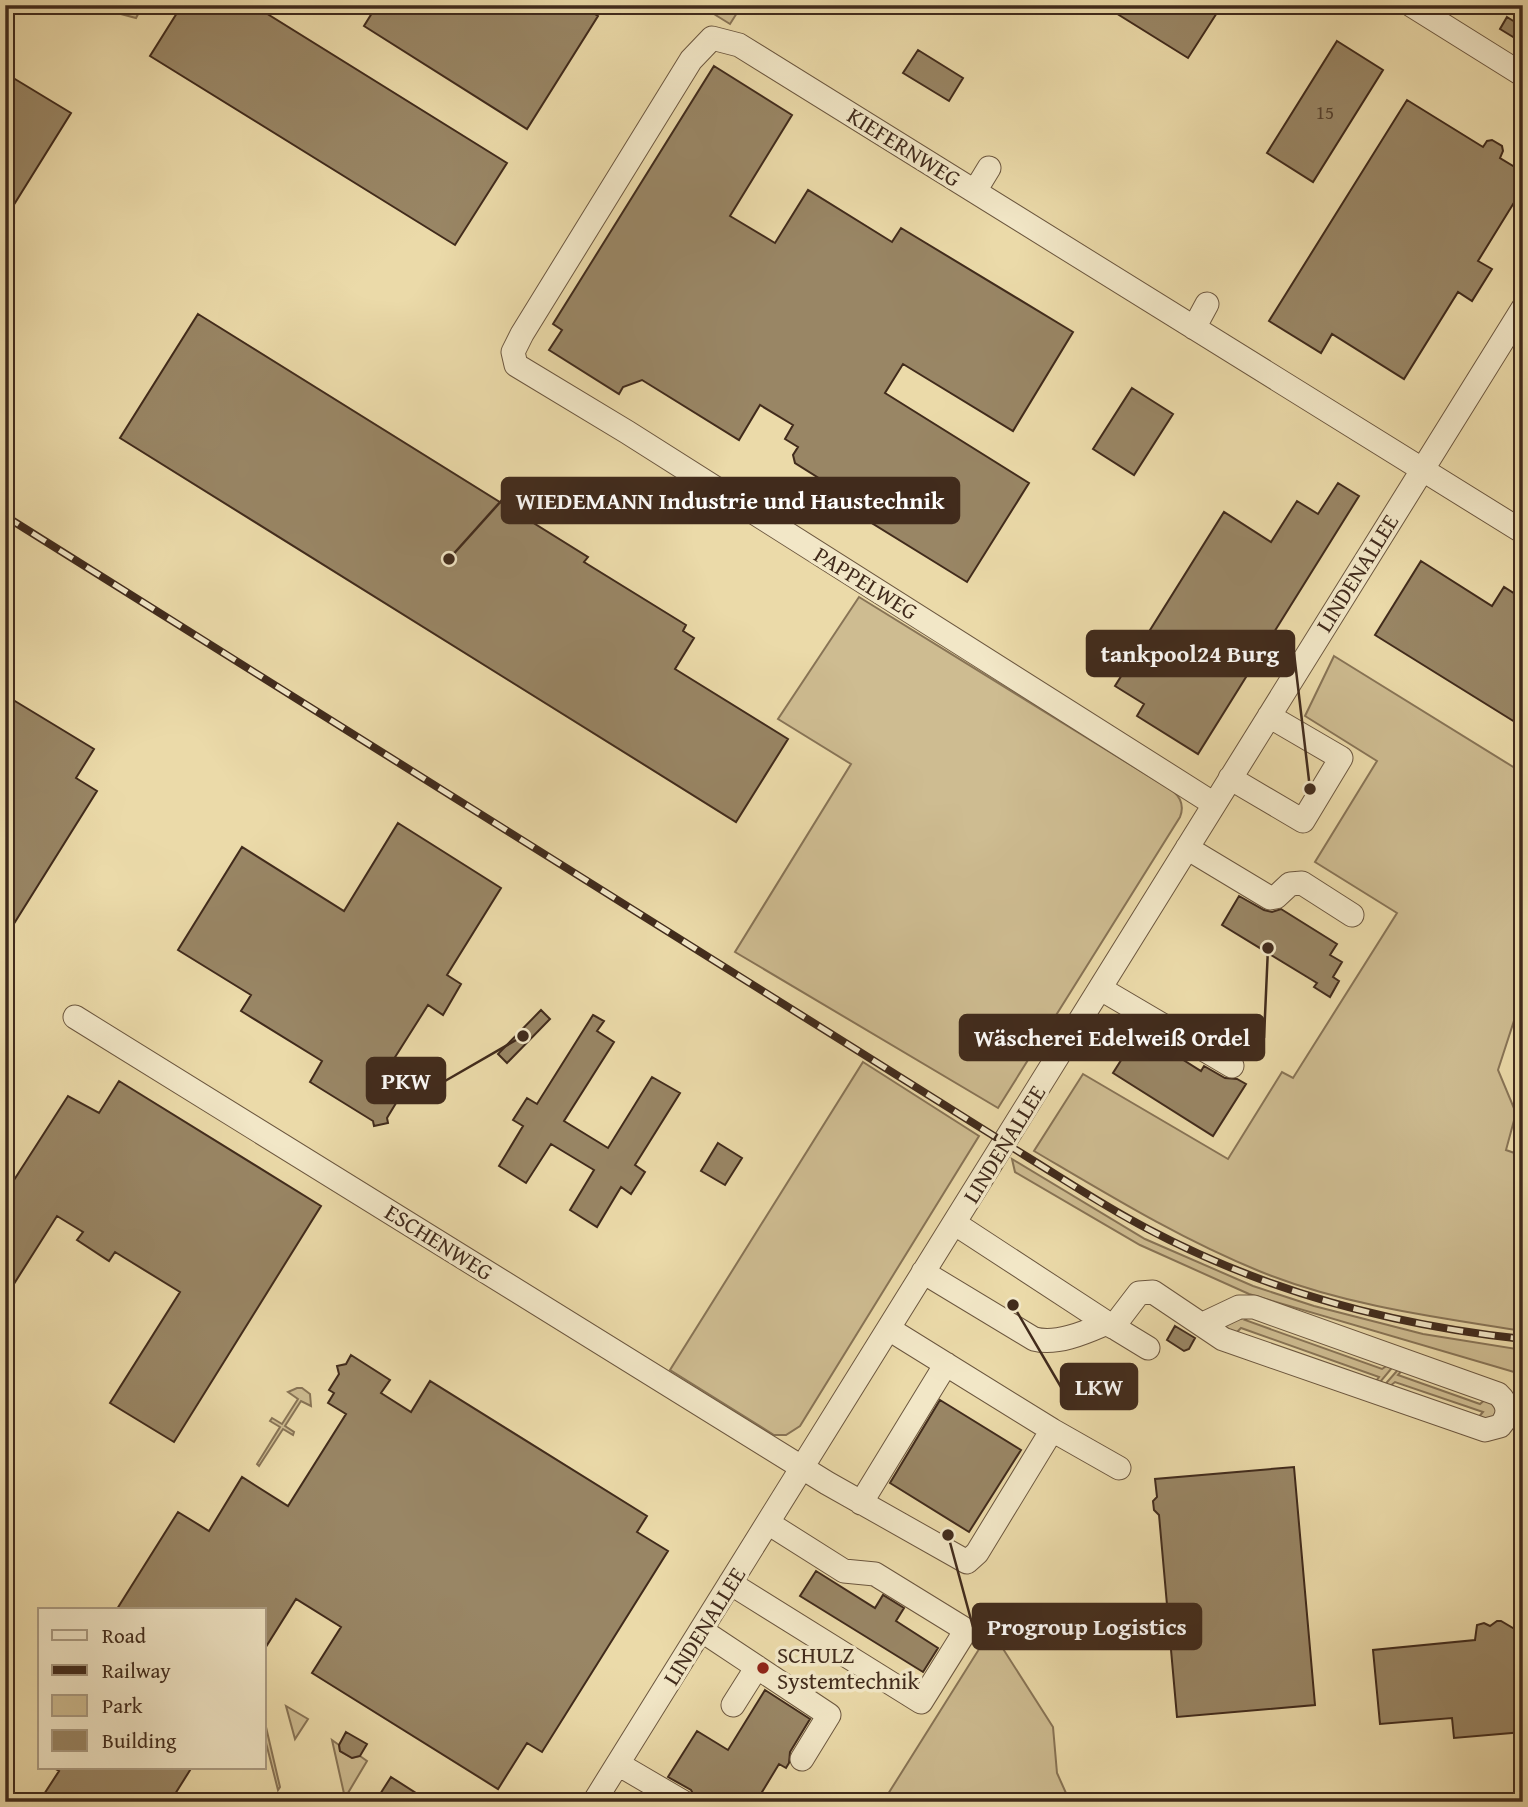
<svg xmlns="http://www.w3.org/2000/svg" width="1528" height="1807" font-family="'Gentium Book Plus',serif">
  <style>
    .green { fill: #cebc91; stroke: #887456; stroke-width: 2 }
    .building { fill: #998665; stroke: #412b1c; stroke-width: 2 }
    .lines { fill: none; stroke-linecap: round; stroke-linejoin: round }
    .minor-casing { stroke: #6c573f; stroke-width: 25 }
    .minor { stroke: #f2e7c7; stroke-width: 23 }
    .rail-casing { stroke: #412b1c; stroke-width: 8 }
    .rail { stroke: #f2e7c7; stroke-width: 5; stroke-dasharray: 16; stroke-linecap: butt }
    .poi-dot { fill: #8f2418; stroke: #f2e7c7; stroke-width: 2.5 }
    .labels { text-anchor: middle; stroke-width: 7; stroke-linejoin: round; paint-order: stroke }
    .number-label { font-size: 19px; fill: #57422e }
    .street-label { font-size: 23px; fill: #412b1c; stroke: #f2e7c7 }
    .poi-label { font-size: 23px; fill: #412b1c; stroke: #f2e7c7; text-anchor: start }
    .leader { fill: none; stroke: #412b1c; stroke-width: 2.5 }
    .callout-dot { fill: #412b1c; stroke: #f2e7c7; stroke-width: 2.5 }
    .callout { fill: #412b1c; stroke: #412b1c; stroke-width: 2.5 }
    .callout-label { font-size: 24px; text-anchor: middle; font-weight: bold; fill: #fff }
  </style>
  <rect width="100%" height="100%" fill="#ebdaa9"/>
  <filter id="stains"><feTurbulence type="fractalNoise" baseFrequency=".00286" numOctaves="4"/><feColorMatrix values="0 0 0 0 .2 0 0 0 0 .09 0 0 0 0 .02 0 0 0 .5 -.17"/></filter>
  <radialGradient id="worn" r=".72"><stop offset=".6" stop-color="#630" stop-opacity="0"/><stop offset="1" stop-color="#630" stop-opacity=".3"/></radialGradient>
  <path class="green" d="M87 5H143L136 18Z
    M681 5H742L730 24 709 11 694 12Z
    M859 597 1173 791C1181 798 1184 807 1180 817L998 1108 735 952 851 764 778 719Z
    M1334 656 1523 773V993L1498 1070 1516 1113 1506 1150 1523 1156V1331C1434 1317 1343 1305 1259 1271 1180 1239 1107 1194 1034 1151L1083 1074 1228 1159 1282 1072 1293 1078 1397 913 1315 862 1377 761 1305 716Z
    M863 1062 979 1136 800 1426 786 1435H774L670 1370Z
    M1012 1159 1145 1239 1253 1286 1314 1306 1423 1334 1523 1350V1373L1514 1372 1249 1294 1140 1245 1015 1172Z
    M1250 1316 1245 1320 1382 1369 1391 1363H1396L1376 1387 1373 1385 1379 1377 1241 1328 1233 1336 1218 1325Z
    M1402 1365 1403 1369 1398 1375 1480 1404 1489 1396 1496 1399 1499 1421 1477 1419 1483 1412 1395 1382 1385 1390 1381 1389Z
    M297 1388H302L310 1394 311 1406 301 1401 285 1426 294 1432 293 1435 283 1429 259 1466 257 1464 280 1427 270 1421 272 1418 282 1424 298 1399 288 1392Z
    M991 1630 1053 1727 1057 1773 1070 1802H883Z
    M286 1706 308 1719 295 1739Z
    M266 1727 280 1787 278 1790 264 1735Z
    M332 1740 339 1745 340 1751 352 1758 360 1756 367 1761 345 1798Z"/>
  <path class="building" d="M182 5H253L507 163 455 245 150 56Z
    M377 5H580L598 16 527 129 364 26Z
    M1103 5H1222L1188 58Z
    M1507 17 1523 27V43L1500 29Z
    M1337 41 1383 70 1313 182 1267 153Z
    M918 50 963 78 949 101 903 73Z
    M714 66 792 115 730 216 775 243 808 190 892 242 901 228 1073 332 1013 431 903 364 885 393 1029 483 967 582 836 501 841 492 795 463 793 455 798 447 785 439 793 425 760 405 739 440 642 380 623 387 619 394 549 350 562 330 553 324Z
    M5 73 71 113 5 219Z
    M1407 100 1483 147 1487 141 1492 140 1502 146 1503 151 1500 158 1523 172V188L1478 261 1492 269 1472 301 1458 292 1404 379 1332 334 1321 353 1269 321Z
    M198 314 588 557 584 562 686 625 683 631 694 638 675 669 788 739 736 822 120 438Z
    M1132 388 1173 414 1134 475 1093 449Z
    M1338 483 1359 496 1198 754 1137 716 1144 704 1115 686 1224 512 1271 542 1297 501 1318 514Z
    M1421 561 1492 606 1504 587 1523 599V727L1375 635Z
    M5 695 94 749 76 778 97 791 5 938Z
    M398 823 501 888 447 975 461 984 443 1015 428 1005 392 1062 413 1075 387 1118 388 1123 374 1126 373 1121 310 1082 322 1061 241 1011 251 995 178 950 242 847 344 911Z
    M1239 896 1264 910 1272 912 1281 909 1337 944 1330 955 1342 962 1333 977 1339 981 1330 997 1314 987 1317 983 1222 925Z
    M541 1010 550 1019 507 1063 498 1054Z
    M593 1015 604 1021 597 1031 614 1042 564 1121 608 1148 652 1077 680 1093 635 1165 645 1172 631 1194 621 1187 597 1227 570 1210 594 1170 551 1144 526 1183 499 1166 523 1126 513 1120 527 1098 537 1104Z
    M1139 1032 1201 1071 1204 1066 1225 1078 1237 1079 1246 1084 1213 1136 1113 1073Z
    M119 1081 321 1206 174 1442 110 1403 180 1292 115 1252 109 1261 77 1240 83 1232 57 1216 5 1298V1194L68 1096 99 1113Z
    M718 1143 742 1158 725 1185 701 1171Z
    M1175 1326 1195 1338 1189 1349 1184 1351 1167 1340Z
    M351 1355 390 1380 381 1393 411 1412 430 1381 647 1516 637 1532 668 1551 542 1752 527 1743 498 1789 312 1673 341 1627 296 1599 264 1650V1609H117L178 1512 209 1531 242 1477 288 1506 346 1414 328 1403 334 1393 329 1390 339 1374 337 1366 346 1364Z
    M940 1400 1021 1450 969 1532 890 1483Z
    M1294 1467 1315 1705 1177 1717 1159 1515 1154 1510 1153 1501 1157 1497 1155 1479Z
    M816 1571 875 1608 883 1595 904 1608 896 1621 938 1648 923 1672 800 1596Z
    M1497 1621H1501L1523 1634V1732L1454 1738 1452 1718 1380 1724 1373 1650 1475 1640 1477 1625 1484 1623 1490 1626Z
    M765 1690 810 1719 790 1752 789 1763 786 1768 779 1764 756 1802H697L691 1790 668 1777 697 1731 728 1750Z
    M346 1732 367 1744 360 1756 352 1758 340 1751 339 1745Z
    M52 1767H192L170 1802H39L59 1771Z
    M391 1777 430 1802H375Z"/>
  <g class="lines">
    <defs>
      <path id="minor" d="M1411 5 1523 75
        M975 191 989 168
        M1194 328 1207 304
        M1230 778 1303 821 1341 758 1269 716
        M1214 804 627 432 516 365 513 352 522 334 691 60 712 38 739 45 1523 532
        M1187 848 1270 898 1276 897 1290 884 1302 883 1352 915
        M1101 989 1232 1066
        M75 1017 827 1483 967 1562 977 1553 1052 1430
        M954 1223 1107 1323
        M923 1272 1034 1339C1058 1345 1086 1332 1107 1323L1148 1348
        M1113 1327 1139 1293 1153 1292 1223 1339 1485 1430 1500 1426C1510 1415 1509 1404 1498 1394L1254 1307H1239L1203 1324
        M889 1329 1052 1430 1119 1468
        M861 1503 946 1364
        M730 1583 921 1702 966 1630 875 1574 844 1571 768 1523
        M701 1630 829 1715 802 1759
        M733 1705 757 1667
        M618 1764 683 1802
        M594 1802 1523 308"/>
    </defs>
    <use href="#minor" class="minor-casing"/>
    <use href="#minor" class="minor"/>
    <defs>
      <path id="rail" d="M5 516 1029 1158C1068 1182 1107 1208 1148 1229 1265 1291 1391 1325 1523 1339"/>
    </defs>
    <use href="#rail" class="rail-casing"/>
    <use href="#rail" class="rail"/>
  </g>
  <circle class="poi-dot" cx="763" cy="1668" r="7"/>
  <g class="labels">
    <g class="number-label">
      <text x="1325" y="119">15</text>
    </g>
    <g class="street-label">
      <text transform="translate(904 147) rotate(32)" y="8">KIEFERNWEG</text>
      <text transform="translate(1357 573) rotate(-58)" y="8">LINDENALLEE</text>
      <text transform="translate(866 583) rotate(32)" y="8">PAPPELWEG</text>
      <text transform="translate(1004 1144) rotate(-58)" y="8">LINDENALLEE</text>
      <text transform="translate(439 1242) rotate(32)" y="8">ESCHENWEG</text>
      <text transform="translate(704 1626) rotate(-58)" y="8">LINDENALLEE</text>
    </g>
    <g class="poi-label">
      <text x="777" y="1663">SCHULZ<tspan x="777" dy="26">Systemtechnik</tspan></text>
    </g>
  </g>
  <path class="leader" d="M449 559L502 500M1310 789L1294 653M1268 948L1264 1038M523 1036L445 1081M1013 1305L1061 1387M948 1535L973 1627"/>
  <g class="callout-dot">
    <circle cx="449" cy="559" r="7"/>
    <circle cx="1310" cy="789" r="7"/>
    <circle cx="1268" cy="948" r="7"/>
    <circle cx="523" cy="1036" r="7"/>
    <circle cx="1013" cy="1305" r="7"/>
    <circle cx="948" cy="1535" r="7"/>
  </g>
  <g class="callout">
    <rect x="502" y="478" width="457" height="45" rx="7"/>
    <rect x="1087" y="631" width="207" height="45" rx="7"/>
    <rect x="960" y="1015" width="304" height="45" rx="7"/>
    <rect x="367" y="1058" width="78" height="45" rx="7"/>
    <rect x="1061" y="1364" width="76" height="45" rx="7"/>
    <rect x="973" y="1604" width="228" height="45" rx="7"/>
  </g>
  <g class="callout-label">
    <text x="730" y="509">WIEDEMANN Industrie und Haustechnik</text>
    <text x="1190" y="662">tankpool24 Burg</text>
    <text x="1112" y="1046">Wäscherei Edelweiß Ordel</text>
    <text x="406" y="1089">PKW</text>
    <text x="1099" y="1395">LKW</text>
    <text x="1087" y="1635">Progroup Logistics</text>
  </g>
  <rect width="1528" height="1807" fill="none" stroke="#ebdaa9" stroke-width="28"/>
  <rect x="7" y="7" width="1514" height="1793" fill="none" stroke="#412b1c" stroke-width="3.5"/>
  <rect x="14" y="14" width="1500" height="1779" fill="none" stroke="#412b1c" stroke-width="2"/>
  <rect x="38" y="1608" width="228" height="161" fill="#f2e7c7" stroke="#ab9c83" stroke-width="2"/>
  <rect x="52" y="1630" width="35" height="10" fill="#f2e7c7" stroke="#ab9c83" stroke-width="2"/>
  <text x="102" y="1643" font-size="21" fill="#412b1c">Road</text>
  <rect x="52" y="1665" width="35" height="10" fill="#412b1c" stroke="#ab9c83" stroke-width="2"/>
  <text x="102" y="1678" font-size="21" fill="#412b1c">Railway</text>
  <rect x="52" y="1695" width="35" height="21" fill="#cebc91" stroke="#ab9c83" stroke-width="2"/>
  <text x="102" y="1713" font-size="21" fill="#412b1c">Park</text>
  <rect x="52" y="1730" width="35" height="21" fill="#998665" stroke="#ab9c83" stroke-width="2"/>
  <text x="102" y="1748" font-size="21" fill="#412b1c">Building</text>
  <rect width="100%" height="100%" filter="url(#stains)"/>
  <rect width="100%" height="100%" fill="url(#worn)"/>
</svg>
